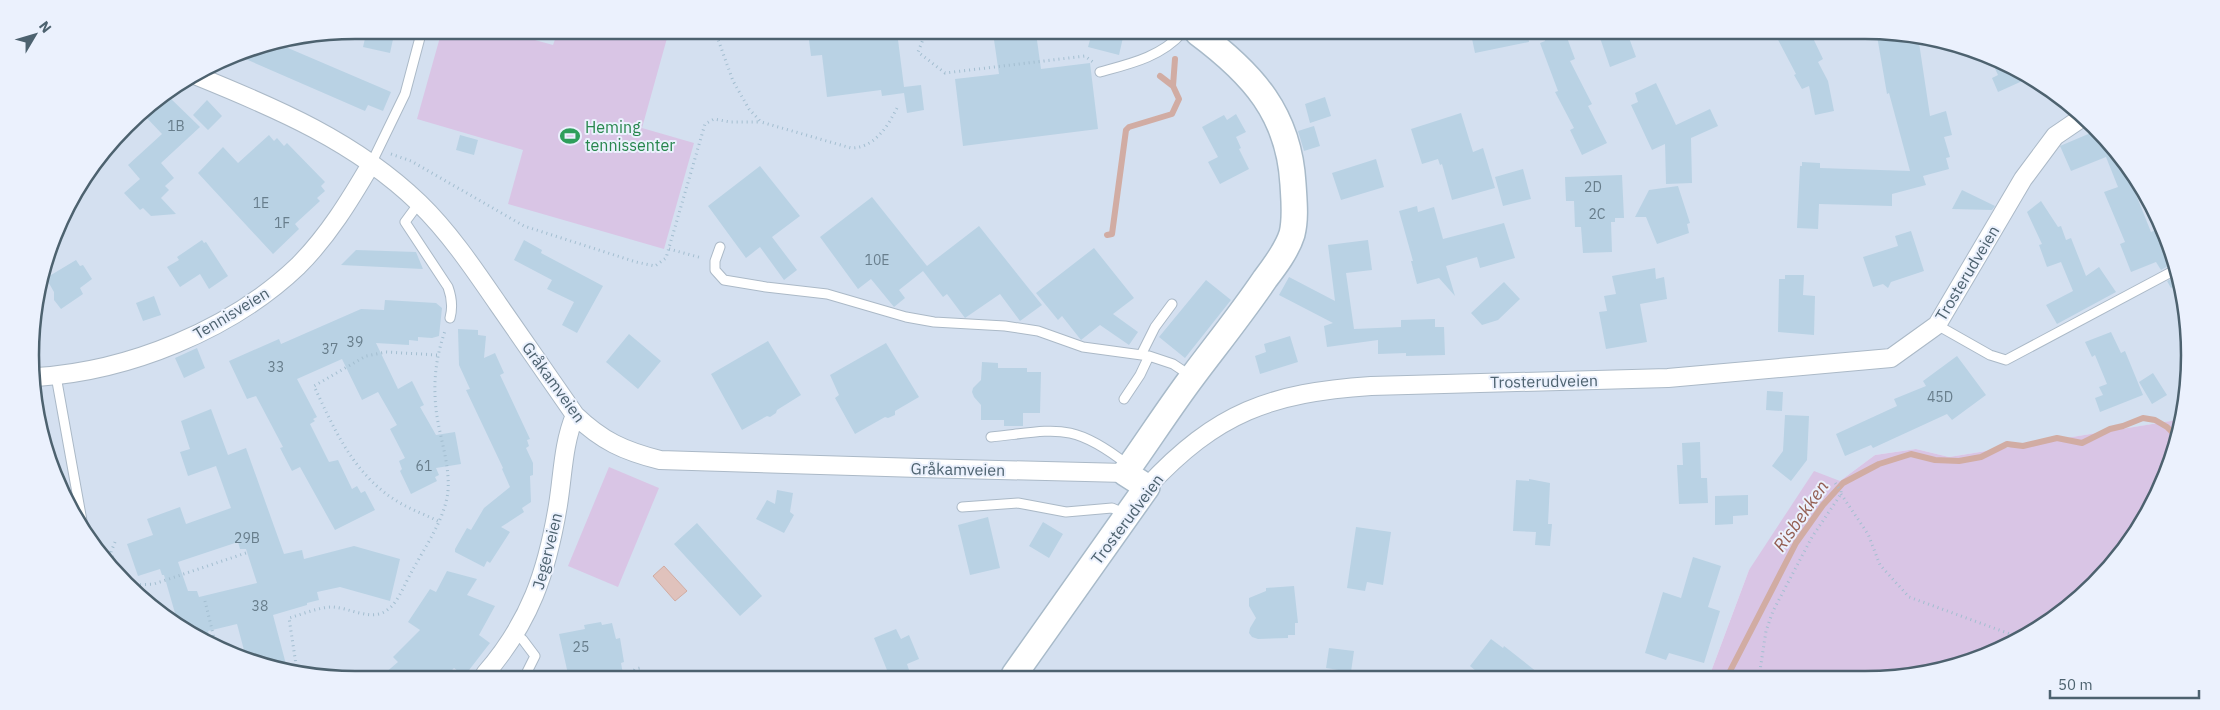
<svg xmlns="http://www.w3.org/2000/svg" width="2220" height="710" font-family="'IBM Plex Sans',sans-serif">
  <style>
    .residential { fill: #d4e0f0 }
    .green { fill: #d9c5e5 }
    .water { fill: #e0c2bc; stroke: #d1aca3 }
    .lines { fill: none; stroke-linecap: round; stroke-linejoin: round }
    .stream { stroke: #d1aca3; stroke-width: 6 }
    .building { fill: #b9d2e4; fill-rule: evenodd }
    .lane-casing { stroke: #abb9c7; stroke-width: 11 }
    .street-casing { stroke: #abb9c7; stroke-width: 20 }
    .secondary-casing { stroke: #a8bac9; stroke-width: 28 }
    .path { stroke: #a3bed0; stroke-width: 3; stroke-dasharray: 1 4; stroke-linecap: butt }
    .lane { stroke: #fff; stroke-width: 9 }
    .street { stroke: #fff; stroke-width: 18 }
    .secondary { stroke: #fff; stroke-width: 25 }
    .labels { text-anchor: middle; stroke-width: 4; stroke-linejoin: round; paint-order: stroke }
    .number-label { font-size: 14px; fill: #687e8c }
    .leisure-label { font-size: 16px; fill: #27864d; stroke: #ebf1fd; text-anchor: start }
    .street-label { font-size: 16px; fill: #4d626f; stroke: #ebf1fd }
    .water-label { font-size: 18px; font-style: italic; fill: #946054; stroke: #ebf1fd }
    .rim { fill: none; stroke: #4d626f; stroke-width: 2.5 }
  </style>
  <rect width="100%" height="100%" fill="#e5ecf9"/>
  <path class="residential" d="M355 30 1929 36 2046 85 2135 175 2184 292V419L1949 457 1916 449 1875 455 1840 481 1749 570 1709 677 291 674 174 625 85 536 41 439 33 313 64 211 141 111 231 55Z"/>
  <path class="green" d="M442 30 503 31 553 45 558 31H669L642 128 694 143 664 249 508 204 523 150 417 119Z
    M2183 419 2147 517 2079 599 2008 647 1908 677H1709L1749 570 1814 471 1840 481 1875 455 1916 449 1949 457Z
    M609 467 659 488 618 587 568 566Z"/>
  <path class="water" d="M664 566 687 591 675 601 653 576Z"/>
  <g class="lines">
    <path class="stream" d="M1160 76 1173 86
      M1107 235 1112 234 1126 130 1129 127 1172 114 1179 99 1173 86 1175 59
      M1727 677 1796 543 1823 505 1843 483 1879 464 1911 454 1935 460 1959 461 1981 457 2007 444 2023 446 2057 438 2082 443 2110 429 2123 426 2143 418 2155 420 2167 427 2173 433V446"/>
  </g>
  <path class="building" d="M367 30H395L390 53 363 47Z
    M808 32H897L904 87 921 85 924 110 907 113 904 93 882 96 881 90 827 97 822 55 811 56Z
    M993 33H1036L1041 69 1090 63 1098 129 963 146 955 79 999 74Z
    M1092 33H1124L1119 55 1088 47Z
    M1471 34 1528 35 1529 42 1475 53Z
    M1543 35H1566L1575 59 1570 61 1592 104 1588 106 1607 143 1582 155 1570 130 1574 128 1555 92 1558 91 1540 43 1545 41Z
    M1599 35H1628L1636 57 1610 67Z
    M1776 36H1812L1823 59 1818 62 1828 81 1834 111 1815 115 1809 86 1802 89 1794 75 1796 74Z
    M1877 36H1918L1930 116 1946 111 1952 135 1944 137 1950 157 1946 158 1949 169 1923 176 1926 185 1892 194V206L1819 204 1818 229 1797 228 1800 166H1802V162L1820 163V168L1910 171 1889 93 1887 94Z
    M281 45 391 92 383 111 368 105 365 111 234 54Z
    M1992 62 2009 70 2029 78 1998 92 1992 78 1998 75Z
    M1656 83 1676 125 1710 109 1718 126 1691 138 1692 183 1666 184 1665 144 1652 150 1631 105 1638 102 1635 93Z
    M167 95 200 127 161 163 174 178 165 186 169 190 161 198 176 214 151 216 143 208 140 210 124 193 140 179 128 165 162 134 144 115Z
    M1325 97 1331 116 1310 123 1305 104Z
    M207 100 222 116 208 130 193 115Z
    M1461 113 1473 152 1483 148 1495 188 1452 200 1442 164 1440 165 1438 159 1422 164 1411 129Z
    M1236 114 1246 132 1236 137 1241 148 1239 149 1249 169 1220 184 1208 162 1218 157 1202 127 1224 115 1227 120Z
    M1314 126 1320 146 1304 151 1298 131Z
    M2093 132 2129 168 2138 191 2135 192 2151 232 2158 229 2172 264 2161 270 2156 262 2131 272 2120 244 2125 242 2104 192 2118 187 2106 157 2071 171 2060 146Z
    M269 135 274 141 277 138 284 146 287 143 325 182 321 186 325 191 317 198 320 201 295 224 299 229 273 254 198 173 223 147 238 163Z
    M460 135 478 140 474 155 456 150Z
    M1376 159 1384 187 1341 200 1332 173Z
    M760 166 800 216 772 237 797 270 784 280 760 247 746 258 708 206Z
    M1523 169 1531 199 1503 206 1495 177Z
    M1622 175 1624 218H1615V222H1611L1612 252 1583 253 1581 227H1575L1574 201H1566L1565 177Z
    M1678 186 1690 223 1687 224 1689 233 1657 244 1646 217H1635L1649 190Z
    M1962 190 1995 206 1992 210 1952 209Z
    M872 197 927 266 979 226 1042 305 1020 321 1000 294 965 318 947 294 943 297 923 271 899 290 905 298 894 307 871 279 858 289 820 237Z
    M2041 201 2058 227 2061 226 2066 240 2071 238 2086 276 2099 267 2116 292 2057 324 2046 305 2073 291 2061 262 2047 267 2039 245 2042 244 2027 212Z
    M1417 206 1418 212 1434 207 1443 239 1504 223 1515 258 1480 268 1477 257 1446 266 1455 296 1439 278 1417 284 1411 261H1413L1399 211Z
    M1911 231 1924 271 1891 282 1888 288 1883 284 1873 287 1863 257 1898 246 1895 236Z
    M202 240 204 243 206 242 228 276 209 289 200 274 180 287 167 267 179 260 177 257Z
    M524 240 542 250 541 253 603 286 577 333 562 325 574 302 547 289 552 280 514 260Z
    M1368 240 1372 270 1346 273 1354 329 1401 327V320L1435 319V327H1444L1445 355 1406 356V353L1378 354V340L1327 347 1324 326 1333 323 1279 295 1289 277 1335 301 1328 245Z
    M1094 248 1134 298 1113 314 1138 332 1129 345 1100 325 1081 340 1062 316 1058 320 1036 293Z
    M356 250 416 252 423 269 341 265Z
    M76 260 80 266 83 265 92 279 80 288 83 294 61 309 54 300V292L46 278Z
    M1655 268 1656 279 1664 277 1667 299 1640 304 1647 342 1606 349 1599 312 1607 311 1604 296 1616 294 1612 276Z
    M1785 275H1804L1803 295 1815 296 1814 335 1778 332 1779 279H1785Z
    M2177 276 2180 284 2171 288 2167 281Z
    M1206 280 1231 300 1185 358 1159 337Z
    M1504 282 1520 299 1498 320 1482 325 1471 313Z
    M154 296 161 315 143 321 136 303Z
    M385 300 436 303 442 308 439 336 432 338 418 337V341L409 340V345L376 343 398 389 412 381 424 405 420 407 436 435 455 432 461 464 436 468 439 475 435 477 437 481 411 494 400 471 402 469 399 461 405 458 390 429 397 425 378 392 362 400 342 359 297 379 317 417 313 419 315 421 310 424 329 462 338 460 352 489 357 486 361 493 365 491 375 510 335 530 300 467 292 471 280 448 283 447 256 396 247 399 229 361 279 339 281 344 361 309 384 310Z
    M458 329 478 330V335L486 336 484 358 495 353 504 373 500 375 530 439 527 440 529 446 526 448 533 463V475L530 476 531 502 522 508 524 512 501 527 510 532 490 563 487 561 484 567 455 552V549L467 528 471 530 484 508 510 487 502 469 503 468 466 390 470 389 459 365Z
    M2111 332 2121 353 2125 351 2143 395 2100 412 2095 398 2103 395 2099 387 2107 384 2095 355 2092 357 2085 342Z
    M629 334 661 361 638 389 606 362Z
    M1290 336 1298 362 1260 374 1255 356 1266 352 1264 344Z
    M768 341 801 395 777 410 776 413 770 417 767 416 742 430 711 374Z
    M886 343 919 397 895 411V415L888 418 885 417 855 434 835 398 839 395 830 375Z
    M197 348 205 368 184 378 175 358Z
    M1957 356 1986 395 1952 420 1947 414 1873 448 1871 445 1845 456 1836 434 1897 406 1894 399 1926 386 1923 381Z
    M982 362 998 363V368H1027V372H1041L1040 413H1023V426H1004V420H981V405L974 397 972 392 973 388 981 380Z
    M2153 373 2167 395 2152 404 2139 382Z
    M1767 391 1783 392 1782 411 1766 410Z
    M211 409 228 455 246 448 284 554 302 550 304 559 354 546 400 559 390 601 340 587 317 592 319 600 307 603V605L273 615 288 672 245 654 237 624 208 631 210 640 179 627 164 575H162L160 569 138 576 127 544 153 535 147 519 180 507 186 524 231 508 216 466 188 476 180 452 190 449 181 421ZM238 542 240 549H246L257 583 199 597 197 591H188L178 562Z
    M1785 415 1809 416 1807 460 1791 481 1772 466 1783 451Z
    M1700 442 1701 478H1707L1708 503 1679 504 1677 465H1683L1682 443Z
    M1529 479 1550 483 1548 524H1552L1550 546 1535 545 1536 532 1513 531 1516 480 1529 481Z
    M777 490 793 493 790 512 794 515 784 533 756 519 767 500 775 504Z
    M1748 495V515L1733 516V524L1715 525V496Z
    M988 517 1000 568 970 575 958 525Z
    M1043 522 1063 534 1049 558 1029 546Z
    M697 523 762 596 740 616 674 544Z
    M1356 527 1391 532 1383 585 1367 582 1365 591 1347 588Z
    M1693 557 1721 566 1708 607 1720 611 1704 663 1669 653 1666 660 1645 653 1663 592 1681 598Z
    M447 571 477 579 467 595 495 606 479 635 490 643 466 674H462L454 668 448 674H384L398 662 393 657 420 630 408 622 430 589 436 592Z
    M1294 586 1298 623H1295V635H1288V638L1258 639 1252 637 1249 633 1250 628 1256 618 1249 606V598L1266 591V588Z
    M601 622 602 625 612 623 616 639 620 638 624 662 621 663 623 674H568L559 634 585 629 584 625Z
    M896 629 901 639 909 635 919 659 907 664 909 670 897 675H889L874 638Z
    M1491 639 1503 648 1504 646 1542 676H1482L1470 666Z
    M1329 648 1354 651 1351 672 1326 668Z"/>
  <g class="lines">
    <defs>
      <path id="lane" d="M1100 72C1129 64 1161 57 1182 33
        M371 164 405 94 422 30
        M419 203 405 222 448 287C452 298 453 307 450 318
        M720 247 715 261V270L724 280 766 287 827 294 906 317 934 322 1005 326 1038 331 1083 347 1149 356 1173 364 1191 376
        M1937 325 1990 355 2006 360 2175 270
        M1141 355 1155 327 1172 304
        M56 376 84 532
        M1124 399 1140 375 1149 356
        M991 437C1057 430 1072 421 1128 465
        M962 507 1018 503 1066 512 1112 508 1126 514
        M516 634 523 640 535 656 526 674"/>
      <path id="street" d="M197 76C276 108 356 142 419 203 449 232 474 269 498 304 524 341 549 378 575 415 602 441 624 451 660 460L919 468 1125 473
        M37 377C129 371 231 330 298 266 328 236 350 200 371 164
        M1147 487C1217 412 1270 393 1371 386L1668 378 1891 358 1937 325 2023 179 2055 136 2080 119
        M485 674C530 622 547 572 558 505 563 474 563 444 575 415"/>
      <path id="secondary" d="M1014 675 1147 487 1125 473C1148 441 1169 408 1193 376 1217 344 1242 313 1265 279 1275 266 1287 250 1292 234 1296 218 1294 201 1293 184 1289 114 1253 74 1198 33"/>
    </defs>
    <use href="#lane" class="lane-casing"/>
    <use href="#street" class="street-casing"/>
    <use href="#secondary" class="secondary-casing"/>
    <path class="path" d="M715 31 733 81 749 109 761 122 851 148C875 148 888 126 898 106
      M926 32 918 52 945 73 1085 56 1093 62
      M391 154 411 161 524 226 636 262 655 266 666 258 705 124 714 119 730 122H761
      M669 249 702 258
      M437 355 386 352 366 356 314 386C335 431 355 477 400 503 412 510 426 515 438 521
      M1841 494 1868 534 1880 565 1909 597 2021 638
      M115 542 111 552 116 567
      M135 585 154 584 246 553
      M205 601 215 642
      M297 671 289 618C303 614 319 607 333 607 349 608 367 619 382 613 397 607 404 585 412 571 425 547 445 519 448 491 450 463 439 436 436 409 433 381 436 357 445 331
      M631 674 635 669 640 668
      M1759 677 1766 631 1773 611 1812 537 1841 494V491L1833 480"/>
    <use href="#lane" class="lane"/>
    <use href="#street" class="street"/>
    <use href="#secondary" class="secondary"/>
  </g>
  <defs>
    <symbol id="stadium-bare" viewBox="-9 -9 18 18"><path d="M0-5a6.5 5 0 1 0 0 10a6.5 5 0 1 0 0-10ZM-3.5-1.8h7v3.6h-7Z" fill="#2e9e5b" stroke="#ebf1fd" stroke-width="2.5" paint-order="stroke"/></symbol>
  </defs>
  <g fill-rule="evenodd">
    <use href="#stadium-bare" x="556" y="122" width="28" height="28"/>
  </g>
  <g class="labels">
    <g class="number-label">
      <text x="176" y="131">1B</text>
      <text x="1593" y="192">2D</text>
      <text x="261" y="208">1E</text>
      <text x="1597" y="219">2C</text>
      <text x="282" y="228">1F</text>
      <text x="877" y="265">10E</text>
      <text x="355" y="347">39</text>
      <text x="330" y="354">37</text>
      <text x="276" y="372">33</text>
      <text x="1940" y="402">45D</text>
      <text x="424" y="471">61</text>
      <text x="247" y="543">29B</text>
      <text x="260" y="611">38</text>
      <text x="581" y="652">25</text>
    </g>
    <g class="leisure-label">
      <text x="585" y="133">Heming<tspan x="585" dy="18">tennissenter</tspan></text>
    </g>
    <g class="street-label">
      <text transform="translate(1967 273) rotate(-59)" y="6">Trosterudveien</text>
      <text transform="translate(231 313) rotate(-31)" y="6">Tennisveien</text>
      <text transform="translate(1544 381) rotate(-1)" y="6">Trosterudveien</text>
      <text transform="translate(554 382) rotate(54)" y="6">Gråkamveien</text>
      <text transform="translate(958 469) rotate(1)" y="6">Gråkamveien</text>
      <text transform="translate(1127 519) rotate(-53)" y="6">Trosterudveien</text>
      <text transform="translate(547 551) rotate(-76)" y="6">Jegerveien</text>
    </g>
    <g class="water-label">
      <text transform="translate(1801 516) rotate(-55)" y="6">Risbekken</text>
    </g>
  </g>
  <path d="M0 0H2220V710H0ZM355 39H1865A316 316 0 0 1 2181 355V355A316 316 0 0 1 1865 671H355A316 316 0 0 1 39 355V355A316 316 0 0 1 355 39Z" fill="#ebf1fd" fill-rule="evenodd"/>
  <path class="rim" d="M355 39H1865A316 316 0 0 1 2181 355V355A316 316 0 0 1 1865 671H355A316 316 0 0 1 39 355V355A316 316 0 0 1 355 39Z"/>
  <g transform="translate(35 35) rotate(52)" stroke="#ebf1fd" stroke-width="4" paint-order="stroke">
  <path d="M0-4L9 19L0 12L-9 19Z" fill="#4d626f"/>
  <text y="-8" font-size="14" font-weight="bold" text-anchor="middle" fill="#4d626f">N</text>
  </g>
  <path d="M2050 690v8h149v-8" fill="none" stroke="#4d626f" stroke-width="2.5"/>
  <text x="2058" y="690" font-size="15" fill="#4d626f" stroke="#ebf1fd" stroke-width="4" paint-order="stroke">50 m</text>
</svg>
